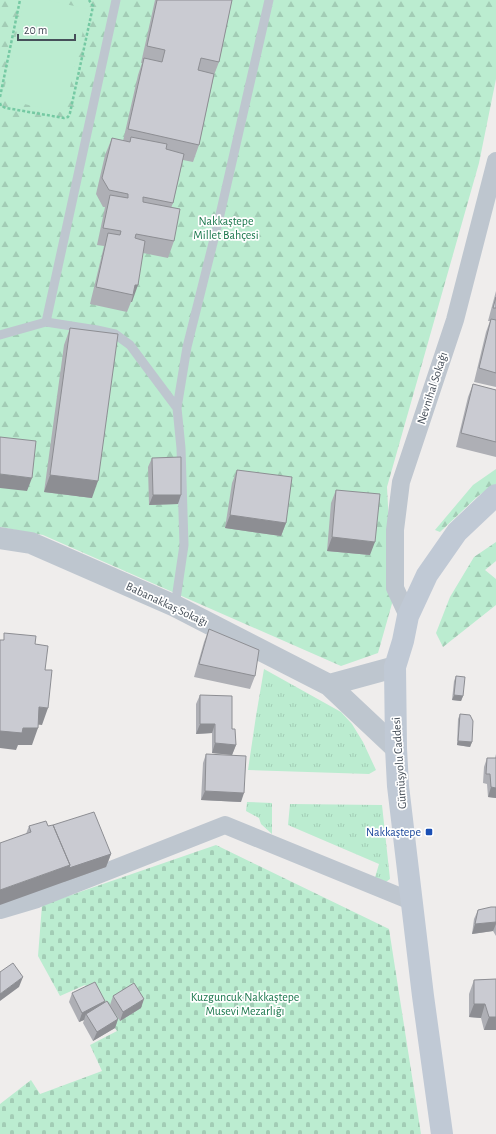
<svg xmlns="http://www.w3.org/2000/svg" width="496" height="1134" font-family="'Alegreya Sans',sans-serif">
  <style>
    .grass { fill: url(#grass-tufts) }
    .forest { fill: url(#forest-firs) }
    .cemetery { fill: url(#cemetery-stones) }
    .pitch { fill: #bbecd0 }
    .lines { fill: none; stroke-linecap: round; stroke-linejoin: round }
    .path { stroke: #75c9a3; stroke-width: 2.5; stroke-dasharray: 3 2; stroke-linecap: butt }
    .service { stroke: #bec6cf; stroke-width: 9 }
    .minor { stroke: #bec6cf; stroke-width: 18 }
    .tertiary { stroke: #bec6cf; stroke-width: 22 }
    .secondary { stroke: #c0c9d5; stroke-width: 22 }
    .wall { fill: #aeafb5 }
    .shaded-wall { fill: #8d8e93 }
    .building { fill: #cacbd2; stroke: #8d8e93 }
    .transit-dot { fill: #1a4fb4; stroke: #fff; stroke-width: 1.5 }
    .labels { text-anchor: middle; stroke-width: 3.5; stroke-linejoin: round; paint-order: stroke }
    .park-label { font-size: 12px; fill: #1a774c; stroke: #fff }
    .street-label { font-size: 12px; fill: #464f59; stroke: #fff }
    .transit-label { font-size: 12px; fill: #164399; stroke: #fff; text-anchor: end }
  </style>
  <defs>
    <pattern id="grass-tufts" width="24" height="20" patternUnits="userSpaceOnUse"><rect width="24" height="20" fill="#bbecd0"/><path d="M3 7l-1-3M5 7V3M7 7l1-3M15 17l-1-3M17 17v-4M19 17l1-3" fill="none" stroke="#a2ccb5"/></pattern>
    <pattern id="forest-firs" width="22" height="20" patternUnits="userSpaceOnUse"><rect width="22" height="20" fill="#bbecd0"/><path d="M5 1l3.5 6h-7zM16 11l3.5 6h-7z" fill="#a2ccb5"/></pattern>
    <pattern id="cemetery-stones" width="16" height="16" patternUnits="userSpaceOnUse"><rect width="16" height="16" fill="#bbecd0"/><path d="M2 7V4a2 2 0 0 1 4 0v3zM10 15v-3a2 2 0 0 1 4 0v3z" fill="#a2ccb5"/></pattern>
  </defs>
  <rect width="100%" height="100%" fill="#efedec"/>
  <path class="grass" d="M264 669 341 712 352 724 363 742 376 770 369 774 248 770 256 716Z
    M247 802 272 803V834L261 824 259 818 246 811Z
    M290 804 382 805 390 879 383 884 374 881 379 864 288 825Z"/>
  <path class="forest" d="M0 0H496V79L479 163 387 487 393 600 378 653 341 666 43 535 0 527Z
    M496 469V484L478 496 440 532 435 530 473 485Z
    M496 542V561L485 570 496 579V605L443 647 436 633 450 597 474 557Z"/>
  <path class="cemetery" d="M216 845 389 929 421 1134H0V1104L31 1080 40 1094 102 1071 90 1045 117 1031 85 985 60 996 38 956 42 905Z"/>
  <path class="pitch" d="M24 0H47L88 9 64 113 2 99Z"/>
  <g class="lines">
    <path class="path" d="M0 97 20 0
      M0 103 1 106 6 108 64 118 68 117 70 113 92 11 93 6 89 0"/>
    <path class="service" d="M46 322 116 0
      M0 335 46 322 97 330 115 334 130 345 177 408
      M175 606 184 545 181 448 177 408 187 347 219 219 269 0"/>
    <path class="minor" d="M408 616 395 588V530L401 482 455 320 496 161
      M0 910 37 899 225 825 411 901"/>
    <path class="tertiary" d="M0 538 31 543 175 606 329 685 396 748
      M329 685 395 667"/>
    <path class="secondary" d="M442 1134 423 996 398 786 396 748 395 667 403 641 408 616 427 575 457 532 496 495"/>
  </g>
  <path class="wall" d="M155 0H232L219 62 214 75 199 145 193 162 183 160 173 203 171 208 174 241 168 258 143 253 132 302H131L127 312 90 304 104 246 97 245 104 212 105 207H103L96 194 105 155 112 138 123 141 138 75 142 63H141Z
    M496 291V387L474 382 486 332 490 321H488Z
    M70 328 92 498 44 492 64 345Z
    M473 384 496 390V457L456 447 468 397Z
    M152 458 178 504 149 505 148 467Z
    M237 470 286 523 281 536 225 528 232 483Z
    M336 490 370 555 327 551 331 503Z
    M209 629 255 676 250 689 194 677 204 642Z
    M456 676 463 696 461 701 452 700 454 681Z
    M200 695 232 729 236 745 232 755 212 753V733L196 734V704Z
    M460 714 472 742 470 747 457 745 458 719Z
    M206 754 241 802 201 800 203 763Z
    M496 754V798L488 797 487 784 483 783 484 767 487 758H495Z
    M29 826H48L111 854 106 867 64 882 26 834Z
    M496 907V936L493 931 472 934 474 919 478 910Z
    M496 979V1030H484L481 1018 469 1017V994L474 980Z
    M72 993 104 1003 110 1005 113 996 141 1008 120 1021 113 1010 118 1019 115 1028 93 1041 83 1023 84 1020 79 1022 69 1002Z"/>
  <path class="shaded-wall" d="M135 285H138L132 302H131L133 295Z
    M0 474 32 478 27 491 0 488Z
    M50 475 98 481 92 498 44 492Z
    M153 495H181L178 504 149 505Z
    M230 515 286 523 281 536 225 528Z
    M332 537 375 542 370 555 327 551Z
    M454 695 463 696 461 701 452 700Z
    M39 707 48 708 42 725 33 724Z
    M200 724H215L212 733 196 734Z
    M23 728H38L32 745H18L16 750 0 748V731Z
    M458 741 472 742 470 747 457 745Z
    M215 743 236 745 232 755 212 753Z
    M491 787 496 788V798L488 797Z
    M205 791 244 793 241 802 201 800Z
    M111 854 106 867 64 882 0 905V890L70 865Z
    M496 922V924L493 931 472 934 475 924Z
    M23 977 19 987 0 1001V994Z
    M144 999 141 1008 120 1021 123 1012Z
    M105 1001 101 1011 86 1014 84 1020 79 1022 82 1013Z
    M474 1004H485L481 1018 469 1017Z
    M489 1017H496V1030H484Z
    M118 1019 115 1028 93 1041 97 1032Z"/>
  <path class="building" d="M157 0H232L219 62 201 58 198 70 214 74 199 145 128 129 144 58 162 62 165 50 147 46Z
    M131 137 167 144 166 149 184 154 173 203 143 197V202L180 209 174 241 136 234 135 238 145 241 138 285H135L133 295 96 287 108 233 120 235 121 231 103 228 110 195 128 198V194L109 190 102 178 112 138 130 142Z
    M496 297V308H493Z
    M491 319 496 320V373L479 368Z
    M70 328 118 334 98 481 50 475Z
    M473 384 496 390V442L461 433Z
    M0 437 36 441 32 478 0 474Z
    M181 457V495H153L152 458Z
    M237 470 292 477 286 523 230 515Z
    M336 490 380 494 375 542 332 537Z
    M209 629 259 650 255 676 199 664Z
    M4 633 36 636 35 644 48 646 45 670H52L48 708 39 707 38 728H23L22 733 0 731V640H4Z
    M456 676 465 677 463 696 454 695Z
    M200 695 232 696V729H235L236 745 215 743V724H200Z
    M460 714 470 715 473 721 472 742 458 741Z
    M206 754 246 756 244 793 205 791Z
    M487 758H496V788L491 787 490 774H486Z
    M94 812 111 854 69 868 70 865 53 825Z
    M46 821 48 826 53 825 70 865 0 890V843L31 832 29 826Z
    M491 907H496V922L475 924 478 910Z
    M13 963 23 977 0 994V972Z
    M496 979V1017H489L485 1004H474V980Z
    M95 982 105 1001 82 1013 72 993Z
    M134 983 144 999 123 1012 113 996Z
    M107 1001 118 1019 97 1032 86 1014Z"/>
  <rect class="transit-dot" x="425" y="828" width="8" height="8" rx="2"/>
  <g class="labels">
    <g class="park-label">
      <text x="226" y="225">Nakkaştepe<tspan x="226" dy="14">Millet Bahçesi</tspan></text>
      <text x="245" y="1001">Kuzguncuk Nakkaştepe<tspan x="245" dy="14">Musevi Mezarlığı</tspan></text>
    </g>
    <g class="street-label">
      <text transform="translate(432 388) rotate(-72)" y="4">Nevnihal Sokağı</text>
      <text transform="translate(167 604) rotate(25)" y="4">Babanakkaş Sokağı</text>
      <text transform="translate(399 763) rotate(-94)" y="4">Gümüşyolu Caddesi</text>
    </g>
    <g class="transit-label">
      <text x="421" y="836">Nakkaştepe</text>
    </g>
  </g>
  <path d="M18 34v6h57v-6" fill="none" stroke="#464f59" stroke-width="2"/>
  <text x="24" y="34" font-size="12" fill="#464f59" stroke="#ffffff" stroke-width="3" paint-order="stroke">20 m</text>
</svg>
